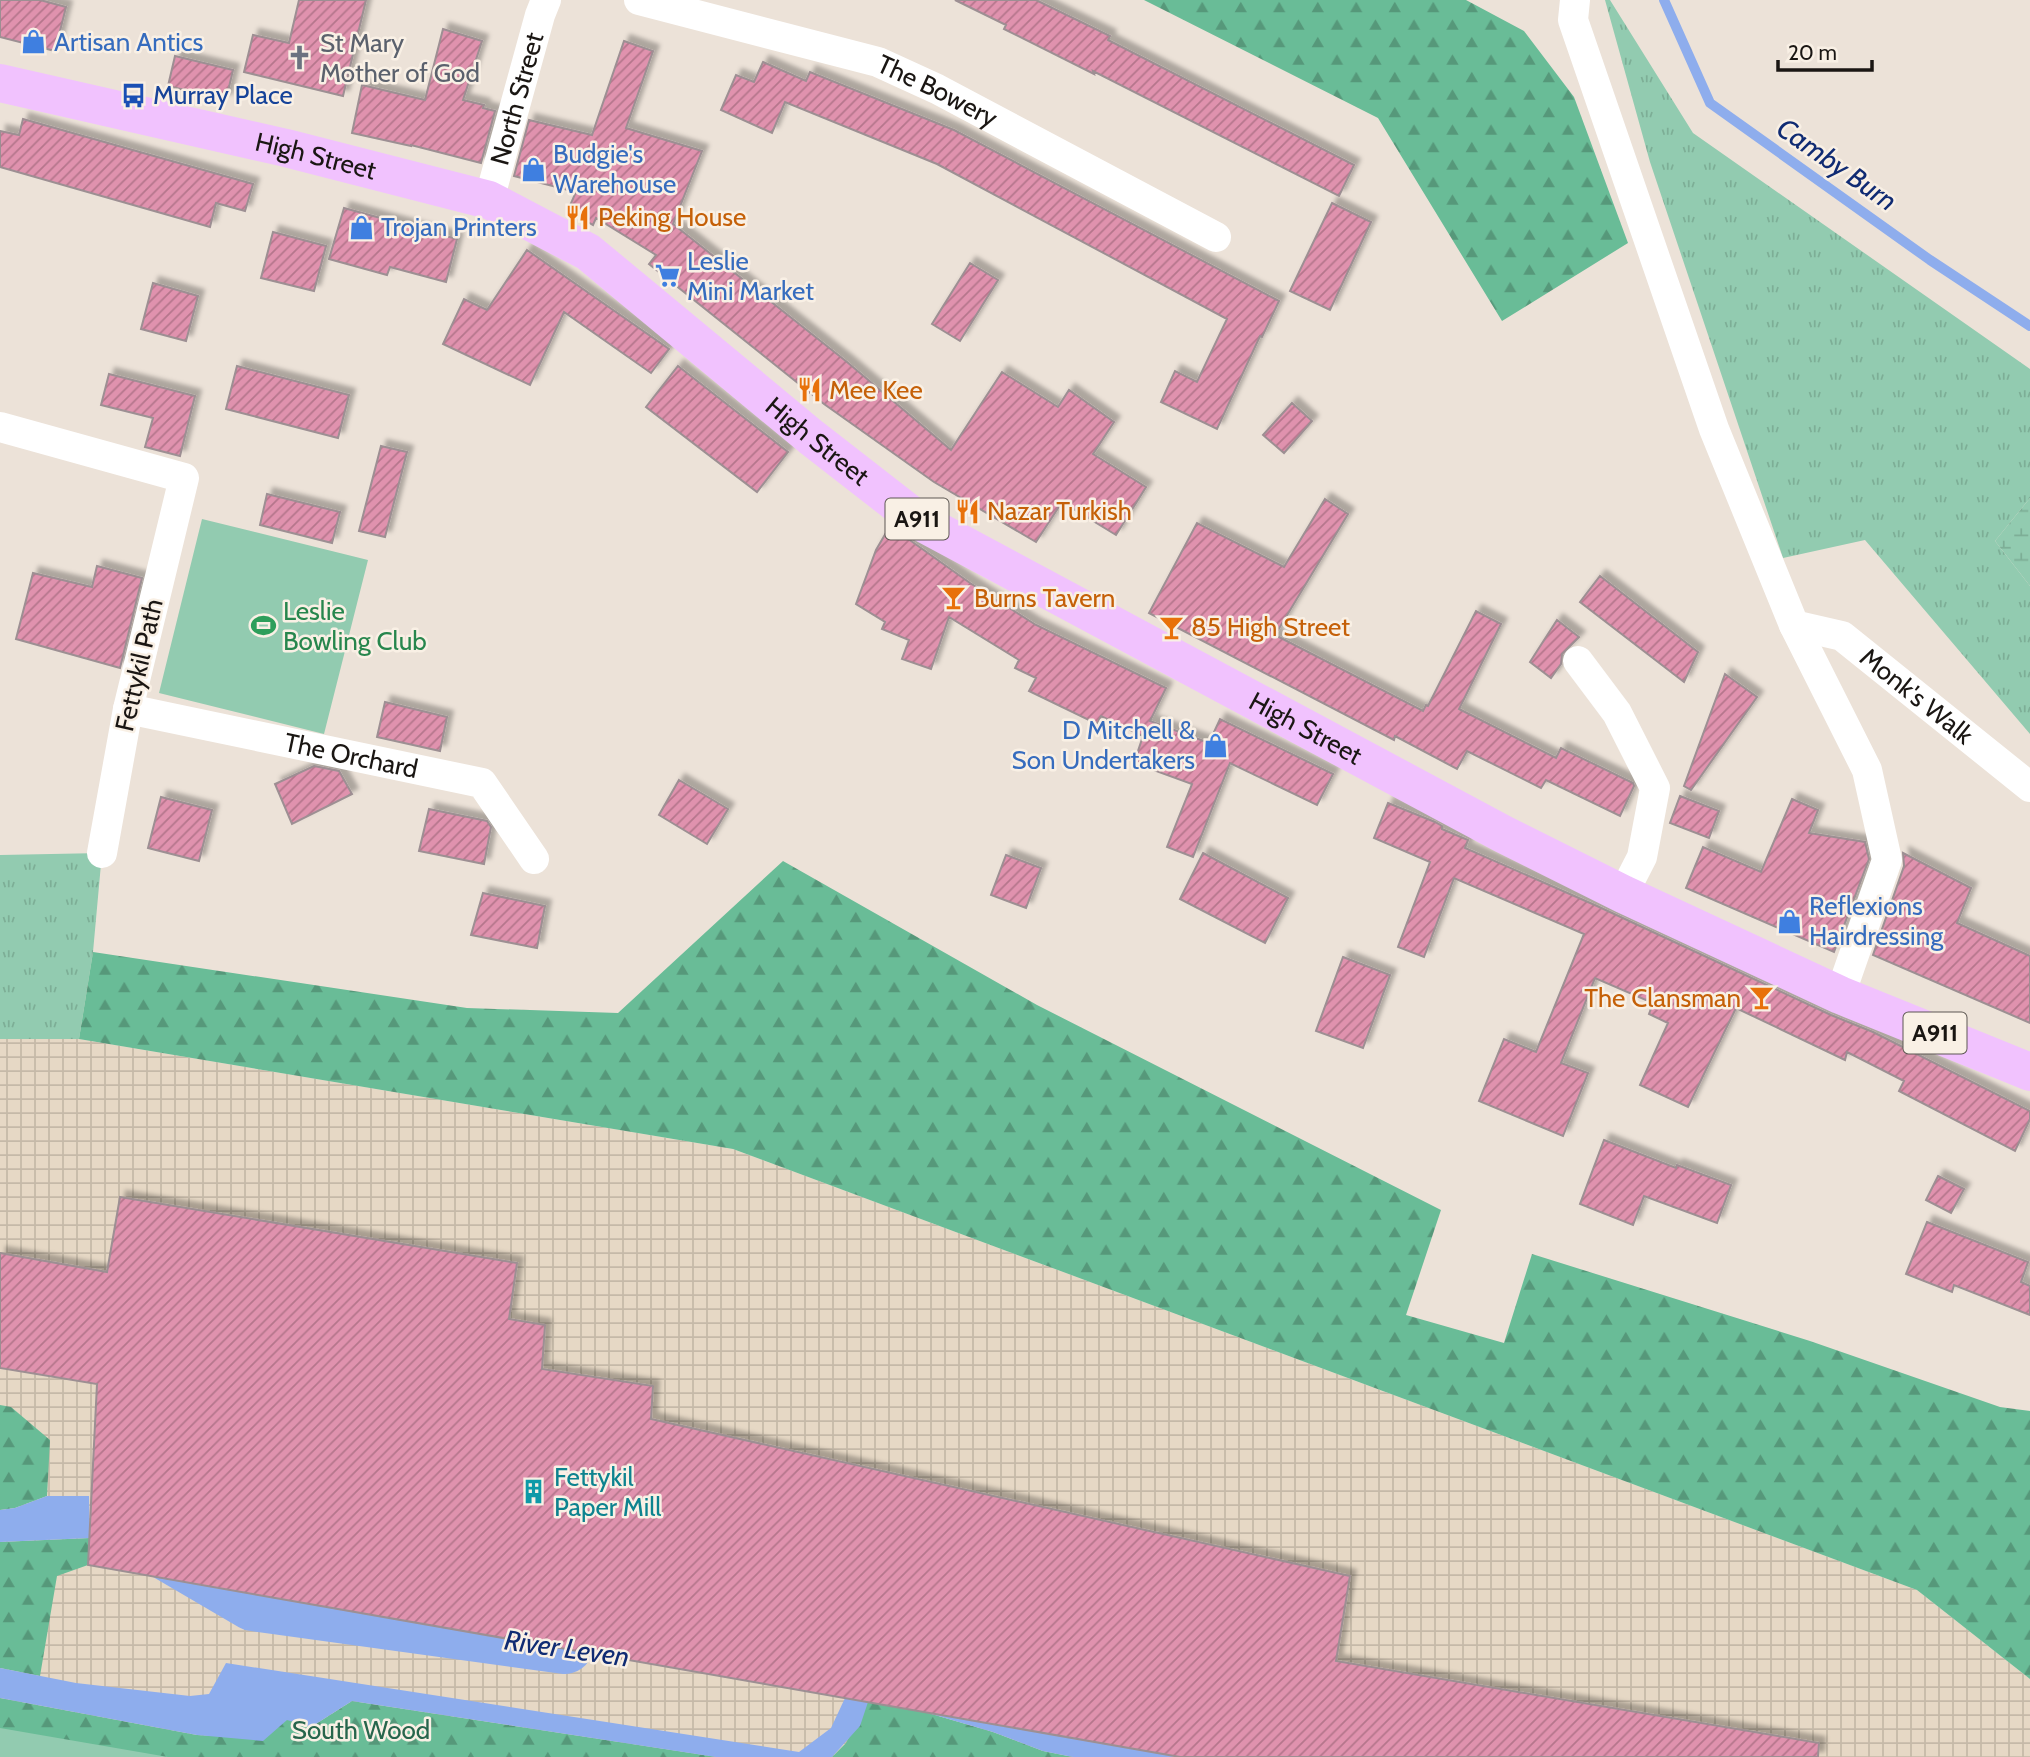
<svg xmlns="http://www.w3.org/2000/svg" width="2030" height="1757" font-family="Cabin,sans-serif">
  <style>
    .industrial { fill: url(#industrial-grid) }
    .grass { fill: url(#grass-tufts) }
    .forest { fill: url(#forest-firs) }
    .wetland { fill: url(#wetland-marsh) }
    .green { fill: #92cbb0 }
    .water { fill: #8eaded }
    .lines { fill: none; stroke-linecap: round; stroke-linejoin: round }
    .stream { stroke: #8eaded; stroke-width: 10 }
    .river { stroke: #8eaded; stroke-width: 56 }
    .building { fill: url(#building-hatch); stroke: #9d8f93; stroke-width: 2; filter: url(#shadow) }
    .street { stroke: #fff; stroke-width: 30 }
    .primary { stroke: #f1c2fe; stroke-width: 38 }
    .labels { text-anchor: middle; stroke-width: 5; stroke-linejoin: round; paint-order: stroke }
    .shield { fill: #f9f0e5; stroke: #5d5752; stroke-width: 2 }
    .shield-label { font-size: 24px; font-weight: bold; fill: #1a1613 }
    .shop-label { font-size: 26px; fill: #366cbe; stroke: #f9f0e5; text-anchor: start }
    .worship-label { font-size: 26px; fill: #5b616d; stroke: #f9f0e5; text-anchor: start }
    .street-label { font-size: 26px; fill: #1a1613; stroke: #f9f0e5 }
    .transit-label { font-size: 26px; fill: #164399; stroke: #f9f0e5; text-anchor: start }
    .food-label { font-size: 26px; fill: #c56008; stroke: #f9f0e5; text-anchor: start }
    .leisure-label { font-size: 26px; fill: #27864d; stroke: #f9f0e5; text-anchor: start }
    .culture-label { font-size: 26px; fill: #0d838f; stroke: #f9f0e5; text-anchor: start }
    .park-label { font-size: 26px; fill: #27654c; stroke: #f9f0e5 }
    .water-label { font-size: 28px; font-style: italic; fill: #102b73; stroke: #f9f0e5 }
  </style>
  <defs>
    <pattern id="industrial-grid" width="8" height="8" patternUnits="userSpaceOnUse" patternTransform="scale(1.75)"><rect width="8" height="8" fill="#e6d8c5"/><path d="M0 4h8M4 0v8" fill="none" stroke="#c5b9a8"/></pattern>
    <pattern id="grass-tufts" width="24" height="20" patternUnits="userSpaceOnUse" patternTransform="scale(1.75)"><rect width="24" height="20" fill="#92cbb0"/><path d="M3 7l-1-3M5 7V3M7 7l1-3M15 17l-1-3M17 17v-4M19 17l1-3" fill="none" stroke="#7dae96"/></pattern>
    <pattern id="forest-firs" width="22" height="20" patternUnits="userSpaceOnUse" patternTransform="scale(1.75)"><rect width="22" height="20" fill="#69bc97"/><path d="M5 1l3.5 6h-7zM16 11l3.5 6h-7z" fill="#56987a"/></pattern>
    <pattern id="wetland-marsh" width="20" height="14" patternUnits="userSpaceOnUse" patternTransform="scale(1.75)"><rect width="20" height="14" fill="#92cbb0"/><path d="M1 5h8M5 5V1M11 12h8M15 12V8" fill="none" stroke="#7dae96"/></pattern>
    <pattern id="building-hatch" width="6" height="6" patternUnits="userSpaceOnUse" patternTransform="scale(1.75)"><rect width="6" height="6" fill="#e092ae"/><path d="M-1 1l2-2M0 6l6-6M5 7l2-2" fill="none" stroke="#b5768c"/></pattern>
    <filter id="shadow"><feDropShadow dx="6" dy="-6" stdDeviation="2" flood-color="#0004"/></filter>
  </defs>
  <rect width="100%" height="100%" fill="#ece2d8"/>
  <path class="industrial" d="M0 1039H79L733 1149 1917 1590 2030 1679V1757H168L0 1728Z"/>
  <path class="grass" d="M1605 0H1610L1693 133 2030 369V498L1995 541 2030 586V734L1865 540 1783 558 1650 162Z
    M102 853 93 952 79 1039H0V855Z"/>
  <path class="forest" d="M1144 0H1466L1524 31 1574 97 1628 243 1502 321 1378 118Z
    M783 861 1037 1005 1441 1210 1406 1315 1504 1343 1532 1254 1810 1341 2000 1407 2030 1411V1679L1917 1590 733 1149 79 1039 93 952 467 1008 618 1013Z
    M0 1405 11 1407 50 1440 47 1496 15 1508 0 1510Z
    M90 1538 88 1565 57 1576 40 1676 0 1668V1542Z
    M870 1696 993 1732 1043 1751 1073 1757H832L846 1743Z
    M0 1698 197 1735 217 1736 287 1719 311 1727 352 1701 717 1757H0Z"/>
  <path class="wetland" d="M2030 498V586L1995 541Z"/>
  <path class="green" d="M202 519 368 560 324 734 159 693Z
    M0 1728 168 1757H0Z"/>
  <path class="water" d="M47 1496H89L90 1538 0 1542V1510L15 1508Z
    M845 1659 1076 1732 1175 1757H1073L1043 1751 993 1732 870 1696 860 1726 832 1757H716L352 1701 311 1727 287 1720 263 1741 197 1735 0 1698V1668L76 1683 190 1696 209 1694 226 1663 799 1752 831 1728 845 1698Z"/>
  <g class="lines">
    <path class="stream" d="M1664 0 1710 103 1930 260 2030 326"/>
    <path class="river" d="M166 1552 253 1603 565 1646"/>
  </g>
  <path class="building" d="M0 0H40L66 7 55 51 0 37Z
    M299 0H366L343 96 244 72 253 35 289 43Z
    M955 0H1036L1110 36 1108 40 1354 165 1339 196 1093 71 1094 74 1004 29 1006 25Z
    M443 29 482 41 463 100 484 105 483 108 495 111 481 163 411 145V146L352 133 362 85 425 100Z
    M624 41 653 51 626 128 702 151 673 224 847 362 951 450 1002 372 1058 407 1069 390 1114 422 1093 454 1146 487 1116 535 1062 502 1036 542 934 482 824 404 649 264 656 255 596 218 593 225 568 210 576 192 514 176 529 120 592 135Z
    M175 56 233 70 226 100 168 86Z
    M763 62 806 81 810 72 954 130 1279 301 1262 337 1260 336 1217 429 1161 402 1175 371 1197 382 1227 319 937 164 785 102 772 133 721 110 736 75 754 82Z
    M23 119 253 184 245 211 216 203 210 227 0 167V131L19 135Z
    M1332 203 1371 222 1330 310 1290 291Z
    M344 208 457 239 446 282 390 267 387 275 329 259Z
    M273 232 326 246 314 291 261 278Z
    M527 250 669 349 651 373 564 312 530 385 443 344 464 299 487 310Z
    M970 263 998 280 960 341 932 324Z
    M153 283 198 296 186 341 141 329Z
    M237 366 349 395 338 438 226 409Z
    M678 366 788 452 757 492 646 407Z
    M109 374 195 396 180 456 145 447 153 418 101 405Z
    M1292 403 1312 421 1284 453 1263 435Z
    M381 446 407 452 385 537 359 531Z
    M267 494 340 512 332 543 260 525Z
    M1325 499 1348 514 1275 635 1423 711 1426 705 1428 706 1476 611 1501 624 1459 709 1556 758 1561 748 1633 783 1634 786 1620 816 1546 780 1541 788 1467 751 1457 769 1395 736 1394 740 1149 613 1197 523 1284 567Z
    M890 526 970 583 1036 625 1166 688 1150 721 1209 743 1220 719 1333 774 1317 805 1230 763 1193 857 1167 847 1192 784 1134 763 1143 736 1101 716 1097 724 1029 691 1036 678 1015 668 1019 660 949 617 931 669 902 659 909 640 882 629 885 622 856 604 876 550Z
    M97 566 142 578 120 668 16 639 33 573 92 587Z
    M1600 576 1698 652 1684 682 1580 602Z
    M1557 620 1579 637 1562 654 1561 664 1551 678 1530 662Z
    M1725 674 1757 697 1691 790 1684 786Z
    M385 702 447 717 440 751 377 737Z
    M314 766 339 771 352 794 292 824 275 784Z
    M679 780 728 809 707 844 659 815Z
    M1680 796 1719 811 1709 838 1670 823Z
    M161 797 212 810 199 861 148 848Z
    M1792 799 1818 810 1809 833 1865 842 1869 859 1834 952 1686 888 1703 847 1761 872Z
    M1388 803 1435 822 1442 826V829L1468 840 1465 848 1597 906 1831 1015 1873 1032 2030 1111V1119L2015 1151 1899 1091 1904 1081 1847 1052 1845 1060 1736 1008 1688 1107 1640 1085 1668 1023 1649 1014 1653 1003 1595 978 1561 1063 1588 1073 1563 1136 1479 1101 1504 1039 1536 1052 1584 934 1454 878 1424 957 1398 947 1430 862 1374 838Z
    M429 809 487 821 491 827 484 864 419 851Z
    M1203 853 1288 898 1265 943 1180 899Z
    M1903 853 1971 888 1957 923 2030 956V1023L1873 955 1904 866Z
    M1006 855 1041 868 1026 908 991 895Z
    M483 893 545 906 537 948 471 935Z
    M1343 957 1390 975 1363 1048 1316 1031Z
    M1604 1140 1676 1168 1677 1165 1731 1185 1717 1223 1644 1196 1633 1225 1580 1204Z
    M1938 1176 1964 1189 1951 1213 1926 1200Z
    M120 1197 517 1263 509 1319 545 1325 542 1369 653 1386 651 1419 1350 1576 1336 1661 1819 1743 1818 1757H1180L88 1565 97 1384 0 1368V1253L107 1272Z
    M1927 1222 2028 1262 2021 1282 2030 1286V1315L1954 1285 1952 1292 1906 1274Z"/>
  <g class="lines">
    <g class="street">
      <path id="s1" d="M639 0 878 62 937 89 1216 237"/>
      <path d="M1575 0 1573 20 1714 429 1794 625 1867 770 1887 860 1840 995"/>
      <path id="s2" d="M489 200 540 15 546 0"/>
      <path d="M0 427 184 478 128 709 102 853"/>
      <path id="s3" d="M1794 625 1842 636 2030 787"/>
      <path d="M1578 661 1617 713 1655 788 1642 857 1623 894"/>
      <path id="s4" d="M128 709 482 783 534 859"/>
    </g>
    <path class="primary" id="s5" d="M0 83 286 148 489 200 588 252 811 437 919 521 1503 834 1623 894 1840 995 2030 1072"/>
  </g>
  <defs>
    <symbol id="shop-bare" viewBox="-9 -9 18 18"><path d="M-5-2.5h2.3a2.7 3.5 0 0 1 5.4 0H5L5.5 6h-11ZM-1.5-2.5h3a1.5 2.3 0 0 0-3 0Z" fill="#3f7fe0" stroke="#f9f0e5" stroke-width="2.5" paint-order="stroke"/></symbol>
    <symbol id="church-bare" viewBox="-9 -9 18 18"><path d="M-1.2-6h2.4v3.5h3.3v2.4h-3.3V6h-2.4V-.1h-3.3v-2.4h3.3Z" fill="#6b7280" stroke="#f9f0e5" stroke-width="2.5" paint-order="stroke"/></symbol>
    <symbol id="bus-bare" viewBox="-9 -9 18 18"><path d="M-5-6H5V4H4V6H2V4H-2V6H-4V4H-5ZM-3.5-4V0h7V-4ZM-3.5 1.2v1.5H-2V1.2ZM2 1.2v1.5H3.5V1.2Z" fill="#1a4fb4" stroke="#f9f0e5" stroke-width="2.5" paint-order="stroke"/></symbol>
    <symbol id="restaurant-bare" viewBox="-9 -9 18 18"><path d="M-5-6h1v4h1v-4h1v4h1v-4h1v5L-1.5 .5V6h-2V.5L-5-1ZM5-6V6H3V1.5H1.5Q1.5-4 5-6Z" fill="#e8710a" stroke="#f9f0e5" stroke-width="2.5" paint-order="stroke"/></symbol>
    <symbol id="supermarket-bare" viewBox="-9 -9 18 18"><path d="M-6-5.5h2.5l.6 2H6L4.5 2H-2.5L-4.4-4H-6ZM-1.5 3.2a1.3 1.3 0 1 0 .1 0ZM3 3.2a1.3 1.3 0 1 0 .1 0Z" fill="#3f7fe0" stroke="#f9f0e5" stroke-width="2.5" paint-order="stroke"/></symbol>
    <symbol id="bar-bare" viewBox="-9 -9 18 18"><path d="M-6-5H6L.8 .8V4.5H3.5V6h-7V4.5H-.8V.8Z" fill="#e8710a" stroke="#f9f0e5" stroke-width="2.5" paint-order="stroke"/></symbol>
    <symbol id="stadium-bare" viewBox="-9 -9 18 18"><path d="M0-5a6.5 5 0 1 0 0 10a6.5 5 0 1 0 0-10ZM-3.5-1.8h7v3.6h-7Z" fill="#2e9e5b" stroke="#f9f0e5" stroke-width="2.5" paint-order="stroke"/></symbol>
    <symbol id="building-bare" viewBox="-9 -9 18 18"><path d="M-4-6H4V6H1V3H-1V6H-4ZM-2.5-4.3h1.7v1.8h-1.7ZM.8-4.3h1.7v1.8H.8ZM-2.5-1h1.7V.8h-1.7ZM.8-1h1.7V.8H.8Z" fill="#0f9aa8" stroke="#f9f0e5" stroke-width="2.5" paint-order="stroke"/></symbol>
  </defs>
  <g fill-rule="evenodd">
    <use href="#shop-bare" x="16" y="24" width="35" height="35"/>
    <use href="#church-bare" x="282" y="40" width="35" height="35"/>
    <use href="#bus-bare" x="116" y="78" width="35" height="35"/>
    <use href="#shop-bare" x="516" y="152" width="35" height="35"/>
    <use href="#restaurant-bare" x="560" y="200" width="35" height="35"/>
    <use href="#shop-bare" x="344" y="210" width="35" height="35"/>
    <use href="#supermarket-bare" x="650" y="258" width="35" height="35"/>
    <use href="#restaurant-bare" x="792" y="372" width="35" height="35"/>
    <use href="#restaurant-bare" x="950" y="494" width="35" height="35"/>
    <use href="#bar-bare" x="936" y="580" width="35" height="35"/>
    <use href="#stadium-bare" x="246" y="608" width="35" height="35"/>
    <use href="#bar-bare" x="1154" y="610" width="35" height="35"/>
    <use href="#shop-bare" x="1198" y="728" width="35" height="35"/>
    <use href="#shop-bare" x="1772" y="904" width="35" height="35"/>
    <use href="#bar-bare" x="1744" y="980" width="35" height="35"/>
    <use href="#building-bare" x="516" y="1474" width="35" height="35"/>
  </g>
  <g class="labels">
    <g class="shield">
      <rect x="885.5" y="498.5" width="63" height="41" rx="5"/>
      <rect x="1903.5" y="1012.5" width="63" height="41" rx="5"/>
    </g>
    <g class="shield-label">
      <text x="917" y="527">A911</text>
      <text x="1935" y="1041">A911</text>
    </g>
    <g class="shop-label">
      <text x="54" y="51">Artisan Antics</text>
      <text x="553" y="163">Budgie's<tspan x="553" dy="30">Warehouse</tspan></text>
      <text x="381" y="236">Trojan Printers</text>
      <text x="687" y="270">Leslie<tspan x="687" dy="30">Mini Market</tspan></text>
      <text x="1195" y="739" text-anchor="end">D Mitchell &amp;<tspan x="1195" dy="30">Son Undertakers</tspan></text>
      <text x="1809" y="915">Reflexions<tspan x="1809" dy="30">Hairdressing</tspan></text>
    </g>
    <g class="worship-label">
      <text x="320" y="52">St Mary<tspan x="320" dy="30">Mother of God</tspan></text>
    </g>
    <g class="street-label">
      <text dy="9" stroke="none"><textPath href="#s1" startOffset="313">The Bowery</textPath></text>
      <text dy="9" stroke="none"><textPath href="#s2" startOffset="105">North Street</textPath></text>
      <text dy="9" stroke="none"><textPath href="#s5" startOffset="324">High Street</textPath></text>
      <text dy="9" stroke="none"><textPath href="#s5" startOffset="912">High Street</textPath></text>
      <text transform="translate(139 665) rotate(-77)" y="9">Fettykil Path</text>
      <text dy="9" stroke="none"><textPath href="#s3" startOffset="145">Monk's Walk</textPath></text>
      <text dy="9" stroke="none"><textPath href="#s5" startOffset="1480">High Street</textPath></text>
      <text dy="9" stroke="none"><textPath href="#s4" startOffset="228">The Orchard</textPath></text>
    </g>
    <g class="transit-label">
      <text x="153" y="104">Murray Place</text>
    </g>
    <g class="food-label">
      <text x="598" y="226">Peking House</text>
      <text x="829" y="399">Mee Kee</text>
      <text x="987" y="520">Nazar Turkish</text>
      <text x="974" y="607">Burns Tavern</text>
      <text x="1191" y="636">85 High Street</text>
      <text x="1741" y="1007" text-anchor="end">The Clansman</text>
    </g>
    <g class="leisure-label">
      <text x="283" y="620">Leslie<tspan x="283" dy="30">Bowling Club</tspan></text>
    </g>
    <g class="culture-label">
      <text x="554" y="1486">Fettykil<tspan x="554" dy="30">Paper Mill</tspan></text>
    </g>
    <g class="park-label">
      <text x="361" y="1739">South Wood</text>
    </g>
    <g class="water-label">
      <text transform="translate(1837 164) rotate(35)" y="10">Camby Burn</text>
      <text transform="translate(567 1648) rotate(8)" y="10">River Leven</text>
    </g>
  </g>
  <path d="M1778 60v10h94v-10" fill="none" stroke="#1a1613" stroke-width="3.5"/>
  <text x="1788" y="60" font-size="21" fill="#1a1613" stroke="#f9f0e5" stroke-width="5" paint-order="stroke">20 m</text>
</svg>
